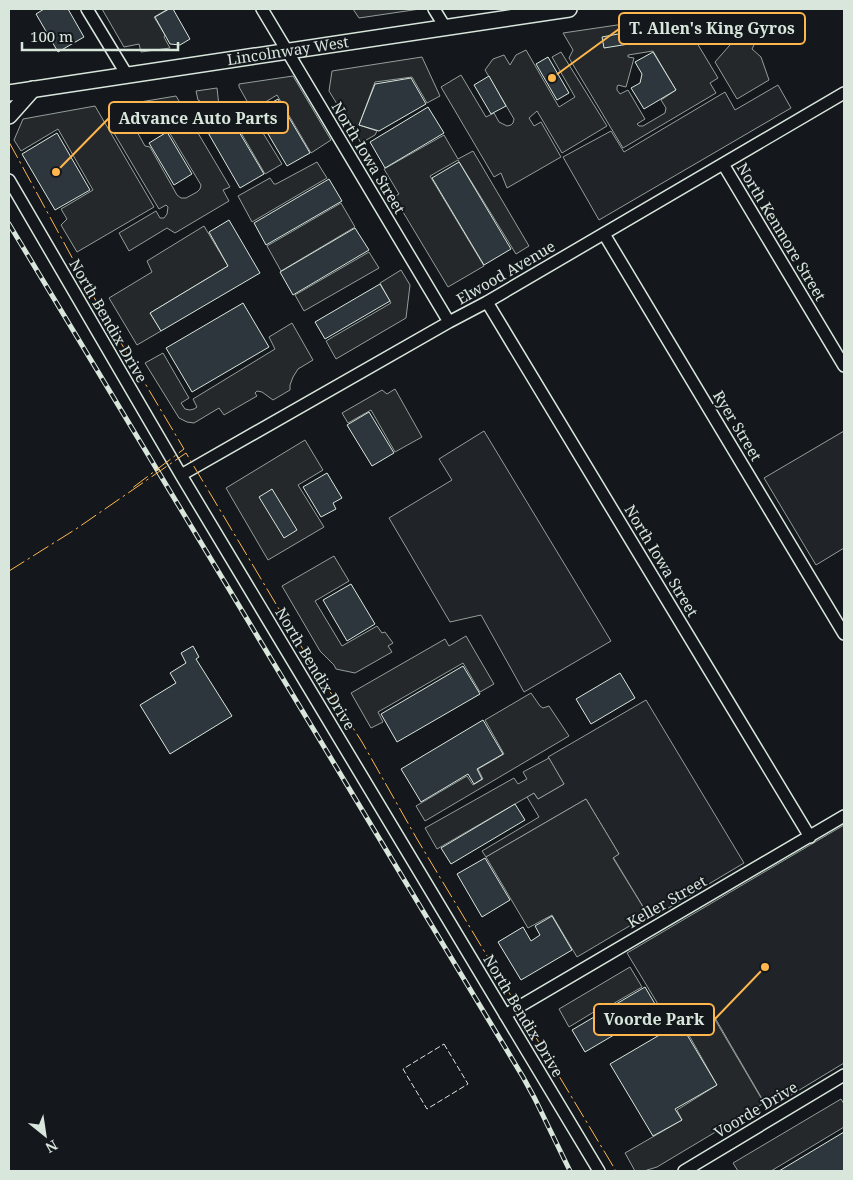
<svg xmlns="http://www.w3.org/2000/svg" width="853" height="1180" font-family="'Noto Serif',serif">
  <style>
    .green { fill: #202428; stroke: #939e99 }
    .parking { fill: #24282b; stroke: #939e99; fill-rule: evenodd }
    .building { fill: #2c363c; stroke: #d8e6dc }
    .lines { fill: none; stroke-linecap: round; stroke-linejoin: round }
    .minor-casing { stroke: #d8e6dc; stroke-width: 14 }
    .major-casing { stroke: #d8e6dc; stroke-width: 18 }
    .minor { stroke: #14181c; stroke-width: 11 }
    .major { stroke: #14181c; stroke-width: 15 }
    .rail-casing { stroke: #d8e6dc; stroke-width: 5 }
    .rail { stroke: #14181c; stroke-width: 3; stroke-dasharray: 9; stroke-linecap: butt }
    .fence { stroke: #d8e6dc; stroke-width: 1; stroke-dasharray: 6 2.5; stroke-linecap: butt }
    .power { stroke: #ffb74d; stroke-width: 1; stroke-dasharray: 18 4 2.5 4; stroke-linecap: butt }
    .labels { text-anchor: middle; stroke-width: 4; stroke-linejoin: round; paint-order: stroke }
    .street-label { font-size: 15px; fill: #d8e6dc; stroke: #14181c }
    .leader { fill: none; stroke: #ffb74d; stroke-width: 2 }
    .callout-dot { fill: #ffb74d; stroke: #14181c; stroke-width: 2 }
    .callout { fill: #14181c; stroke: #ffb74d; stroke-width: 2 }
    .callout-label { font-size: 16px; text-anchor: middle; font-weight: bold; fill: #d8e6dc }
  </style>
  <rect width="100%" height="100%" fill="#14181c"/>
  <path class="green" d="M778 85 791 108 599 220 563 157 611 131 624 152 725 92 735 110Z
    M484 431 611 641 524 692 481 615 450 622 389 518 452 480 439 459Z
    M844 431V548L816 565 764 478Z
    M646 700 744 863 655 916 648 915 613 857 619 854 586 799 486 857 482 851 539 817 527 797 534 793 538 799 564 784 548 757Z
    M844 825V1063L768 1109 707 1004 670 1024 627 953Z"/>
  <path class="parking" d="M102 9H168L154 17 165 35 164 37 170 48 141 52 139 44 124 47Z
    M353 9H420L359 18Z
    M678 16 679 23 682 29 684 30 688 28 718 78 710 83 716 93 623 148 569 58 573 50 563 33ZM653 51 676 90 661 100 666 108 665 113 643 126H639L637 124 645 119 628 90 620 94 617 90V87L618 85 626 87 634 58 628 57V55Z
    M744 29 754 45 752 49 761 57 769 80 737 99 715 62Z
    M526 50 559 107 575 97 552 57 561 52 607 126 562 153 537 111 529 118 534 126 541 122 561 157 507 188 501 173 494 177 441 87 461 75 486 117 494 113 499 122 507 126 511 125 513 123 514 119 485 70 493 59 504 55 510 65 516 55Z
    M422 57 440 96 427 103 412 77 375 82 359 125 377 131 375 135 361 143 329 91 332 71Z
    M293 76 331 140 311 153 277 95 252 110 239 87V84Z
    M217 88 219 106 202 109 200 101 198 100 196 91Z
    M176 96 230 187 223 190 229 201 175 233 167 228 129 251 119 233 156 211 160 218H164L167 214 168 207 166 205 159 209 111 128 128 104ZM148 115H150L156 125 166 127 201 185 200 189 197 192 186 198H181L177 195 150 147 145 146 136 130V126L138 121Z
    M244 102 282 164 265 174 229 112Z
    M95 106 154 207 77 252 61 225 67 219 61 209 93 190 58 129 21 151 14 140 23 119Z
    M444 135 458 159 473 151 529 246 516 254 458 160 430 176 484 266 448 287 394 197 399 194 384 169Z
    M317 162 327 178 252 222 238 196 270 178 274 184H276Z
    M341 203 355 227 281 271 267 246Z
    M204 226 228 266 150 313 161 331 137 345 109 298 152 272 147 261Z
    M369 252 379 268 304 311 295 295Z
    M401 270 410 285 406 318 336 359 326 341 391 303 380 283Z
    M292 323 313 360 298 369 293 377 290 385V390L273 400 262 392 257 391 255 393 257 396 224 415 219 408 194 423 187 422 179 418 145 363 163 353 189 398 181 403 185 409 190 410 194 409 197 407 193 399 275 349 269 337Z
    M395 389 422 437 395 452 371 410 348 423 342 413 382 390 387 394Z
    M305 440 323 470 298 485 324 527 268 560 226 488Z
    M334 556 349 581 315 601 342 646 377 626 382 633 385 632 393 643 388 646 392 652 355 673 336 669 334 665 320 651 282 586Z
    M466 636 494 684 480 692 463 663 378 712 383 722 371 728 351 693 445 639 449 646Z
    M531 693 540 706 543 708 549 706 569 736 425 821 416 806 467 776 473 785 483 779 478 769 504 754 485 720Z
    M549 758 564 784 538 799 534 793 437 849 425 828 514 778 518 784 527 779 523 772Z
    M586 799 619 854 613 858 648 915 577 957 552 915 528 928 486 857Z
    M630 967 642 987 599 1012 597 1010 569 1027 559 1009Z
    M707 1006 764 1103 657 1167 644 1171H635L625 1153 682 1120 677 1110 717 1085 681 1021Z
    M841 1099 844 1104V1127L771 1171H738L733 1163Z"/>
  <path class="building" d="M44 9H68L84 37 58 52 36 14Z
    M169 9H173L190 39 180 45 170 44 155 17Z
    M645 29 647 41 604 48 602 37Z
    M653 52 676 90 644 109 631 88 640 83 642 74 635 62Z
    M548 57 569 93 557 100 536 64Z
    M489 76 506 106 491 114 474 85Z
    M411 78 426 104 379 131 359 125 375 84Z
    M278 99 310 153 287 166 255 112Z
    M428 107 444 133 385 168 370 142Z
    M226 110 264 174 240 188 203 124Z
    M167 132 192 174 174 185 149 143Z
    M57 133 90 190 55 210 22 154Z
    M459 162 511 249 484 265 432 178Z
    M329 179 342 201 266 245 254 223Z
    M229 220 260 273 161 331 150 313 228 266 209 232Z
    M355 228 369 250 293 295 280 272Z
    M380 284 390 301 325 339 315 322Z
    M243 303 269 347 192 392 166 348Z
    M369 412 394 453 372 466 347 425Z
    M327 473 342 498 333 503 336 509 321 517 303 487Z
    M272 489 297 530 284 538 259 497Z
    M351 584 375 624 347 641 323 600Z
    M193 646 199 657 196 659 232 716 170 754 140 705 176 683 170 673 186 663 181 653Z
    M463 666 480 694 397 742 381 714Z
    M620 673 635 698 591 724 576 699Z
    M483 720 503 754 477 769 482 779 474 784 468 774 421 802 401 769Z
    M515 804 525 820 451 864 441 848Z
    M485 858 510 900 482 917 457 874Z
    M552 916 572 950 521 980 498 942 523 927 531 941 540 935 535 926Z
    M645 987 658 1009 585 1052 572 1030Z
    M680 1023 717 1085 675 1109 682 1120 653 1136 610 1064Z
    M844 1132V1171H779Z"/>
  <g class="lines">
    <defs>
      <path id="minor" d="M87 9 127 75
        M262 9 449 322
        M434 9 445 27
        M723 164 844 366
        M9 180 181 475 599 1171
        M604 234 844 634
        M487 302 810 837
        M181 475 449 322 487 302 844 93
        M505 1015 844 816
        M684 1171 844 1075"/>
      <g id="major">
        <path id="s1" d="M9 93 569 9"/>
        <path d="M9 116 33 89"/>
      </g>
    </defs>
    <use href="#minor" class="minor-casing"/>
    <use href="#major" class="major-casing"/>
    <use href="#minor" class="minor"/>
    <use href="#major" class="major"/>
    <defs>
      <path id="rail" d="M9 224 523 1077 535 1099 570 1171"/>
    </defs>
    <use href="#rail" class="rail-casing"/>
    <use href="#rail" class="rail"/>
    <path class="fence" d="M444 1044 468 1084 427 1109 403 1069Z"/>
    <path class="power" d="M9 142 92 294 184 449 131 489
      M9 571 76 529 186 453 301 646 362 742 417 839 616 1171"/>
  </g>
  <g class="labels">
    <g class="street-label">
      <text dy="5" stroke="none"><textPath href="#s1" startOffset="282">Lincolnway West</textPath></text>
      <text transform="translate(368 158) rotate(59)" y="5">North Iowa Street</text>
      <text transform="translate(781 232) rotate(59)" y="5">North Kenmore Street</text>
      <text transform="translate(506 273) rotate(-30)" y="5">Elwood Avenue</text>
      <text transform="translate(108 321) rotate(60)" y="5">North Bendix Drive</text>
      <text transform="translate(737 426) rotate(59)" y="5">Ryer Street</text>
      <text transform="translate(661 561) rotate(59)" y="5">North Iowa Street</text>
      <text transform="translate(315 669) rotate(59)" y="5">North Bendix Drive</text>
      <text transform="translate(667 902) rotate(-30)" y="5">Keller Street</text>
      <text transform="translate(523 1016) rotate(59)" y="5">North Bendix Drive</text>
      <text transform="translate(756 1110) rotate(-31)" y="5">Voorde Drive</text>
    </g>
  </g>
  <path class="leader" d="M552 78L619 29M56 172L109 118M765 967L714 1020"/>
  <g class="callout-dot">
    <circle cx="552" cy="78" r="5"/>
    <circle cx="56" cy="172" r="5"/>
    <circle cx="765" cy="967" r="5"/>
  </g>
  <g class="callout">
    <rect x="619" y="13" width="186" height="31" rx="5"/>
    <rect x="109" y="102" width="179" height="31" rx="5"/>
    <rect x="594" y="1004" width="120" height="31" rx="5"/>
  </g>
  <g class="callout-label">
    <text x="712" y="34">T. Allen's King Gyros</text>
    <text x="198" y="124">Advance Auto Parts</text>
    <text x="654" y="1025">Voorde Park</text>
  </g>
  <rect width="853" height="1180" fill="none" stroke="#d8e6dc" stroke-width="20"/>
  <g transform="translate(45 1135) rotate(150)" stroke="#14181c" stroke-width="4" paint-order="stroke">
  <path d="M0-4L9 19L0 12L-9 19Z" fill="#d8e6dc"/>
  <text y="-8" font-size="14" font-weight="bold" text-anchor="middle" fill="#d8e6dc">N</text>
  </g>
  <path d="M22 42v8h156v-8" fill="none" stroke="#d8e6dc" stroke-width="2.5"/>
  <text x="30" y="42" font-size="15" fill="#d8e6dc" stroke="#14181c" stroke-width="4" paint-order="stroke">100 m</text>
</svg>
